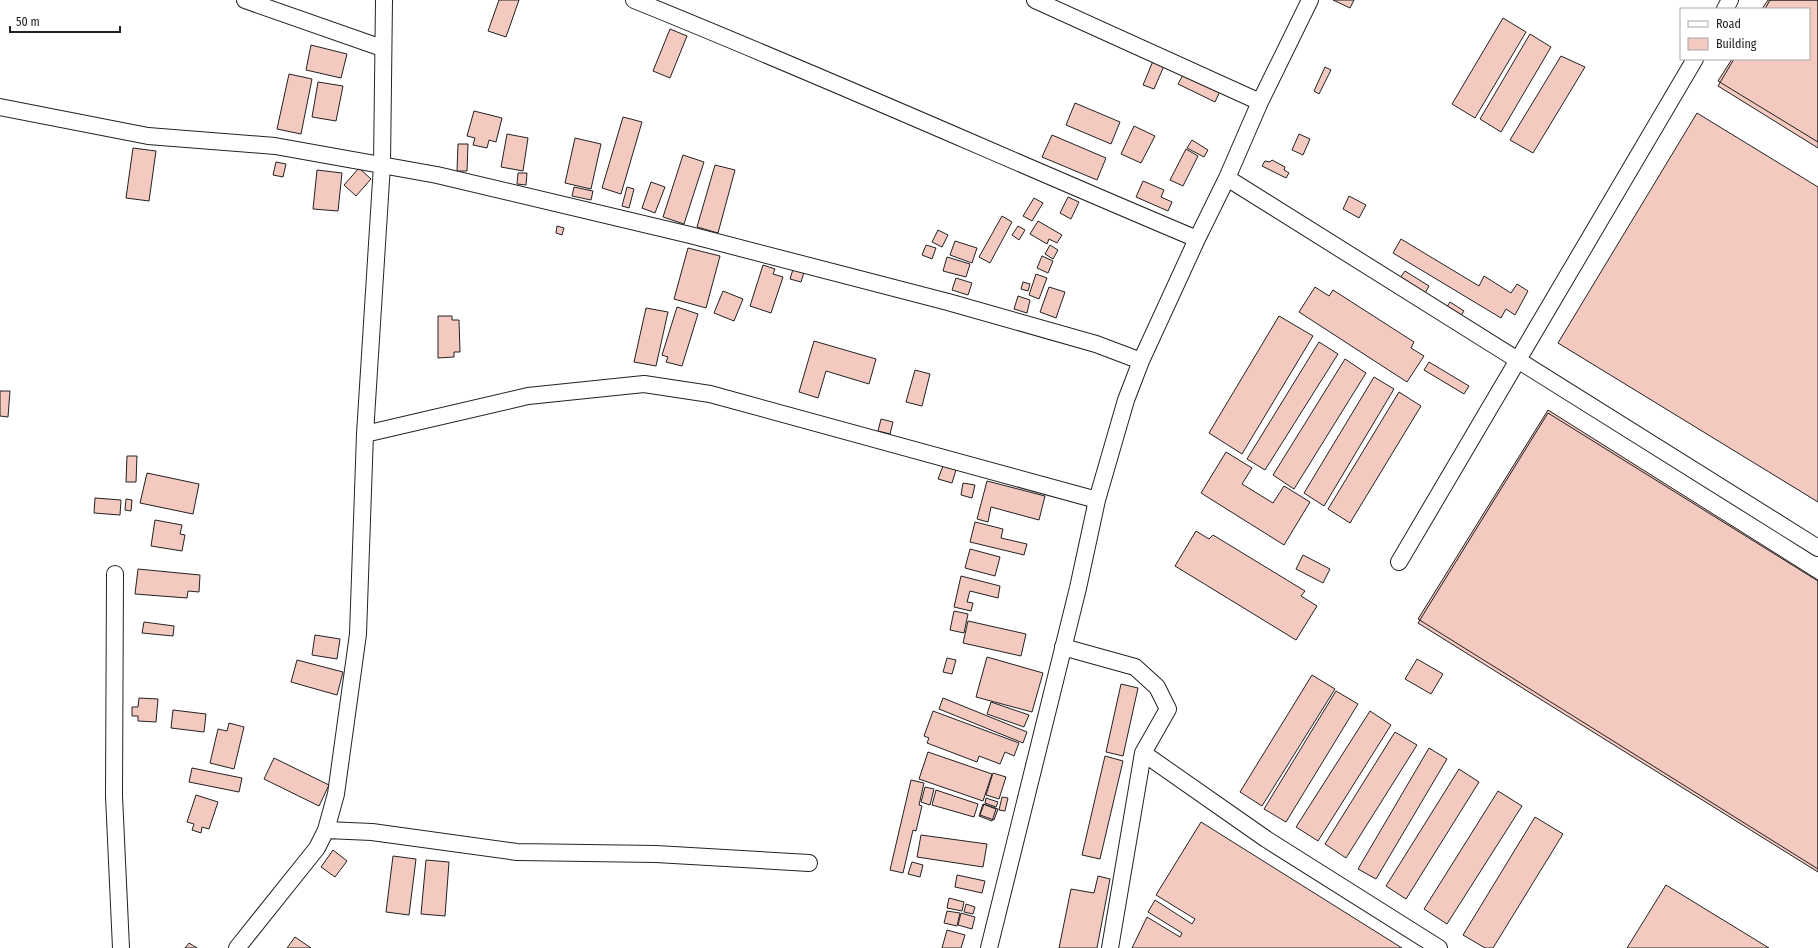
<svg xmlns="http://www.w3.org/2000/svg" width="1818" height="948" font-family="'Fira Sans Condensed',sans-serif">
  <style>
    .building { fill: #f3c9c0; stroke: #222 }
    .lines { fill: none; stroke-linecap: round; stroke-linejoin: round }
    .minor-casing { stroke: #222; stroke-width: 18 }
    .minor { stroke: #fff; stroke-width: 16 }
  </style>
  <rect width="100%" height="100%" fill="#fff"/>
  <path class="building" d="M499 0H519L506 37 488 31Z
    M1333 0H1354L1350 8Z
    M1768 0H1818V142L1718 81 1732 59H1809V9H1762Z
    M1770 0H1818V148L1718 86 1734 59H1809V9H1765Z
    M1503 18 1526 32 1475 118 1452 104Z
    M670 29 687 36 670 78 653 71Z
    M1530 34 1551 47 1501 132 1480 119Z
    M311 45 347 54 341 78 306 70Z
    M1561 56 1585 67 1533 153 1510 140Z
    M1153 61 1164 66 1154 89 1143 85Z
    M1325 67 1331 70 1319 94 1314 91Z
    M1184 73 1220 91 1215 102 1178 84Z
    M289 74 312 79 301 134 277 129Z
    M318 82 343 86 336 121 312 117Z
    M1075 103 1120 122 1111 144 1066 125Z
    M474 111 502 118 496 142 489 140 487 148 473 145 475 138 467 136Z
    M1697 113 1818 187V502L1558 343Z
    M623 117 642 122 621 194 602 188Z
    M1134 126 1155 136 1141 163 1121 154Z
    M507 134 528 138 523 171 501 167Z
    M1299 134 1310 139 1303 155 1292 150Z
    M1052 135 1106 158 1097 180 1042 157Z
    M575 138 601 144 591 189 565 183Z
    M1192 140 1208 150 1204 157 1187 148Z
    M458 144H468L467 171H457Z
    M133 148 156 151 149 201 126 198Z
    M1186 149 1198 156 1183 186 1170 180Z
    M683 155 704 162 684 224 663 217Z
    M1272 160 1285 167 1284 170 1289 173 1286 178 1262 166 1265 161 1270 162Z
    M276 162 286 164 283 177 273 175Z
    M715 165 735 170 718 233 697 227Z
    M359 168 371 179 356 196 344 185Z
    M317 170 342 173 338 211 313 209Z
    M518 173H527L526 185 517 184Z
    M1143 181 1164 190 1161 197 1172 202 1168 211 1136 197Z
    M651 182 665 187 655 213 642 208Z
    M574 187 593 191 591 200 572 196Z
    M627 187 634 189 629 208 622 206Z
    M1349 196 1366 205 1359 218 1343 209Z
    M1068 197 1079 202 1071 219 1060 213Z
    M1034 198 1043 203 1032 221 1023 216Z
    M1002 216 1012 222 990 263 979 257Z
    M1038 221 1062 235 1057 243 1049 239 1047 244 1030 234Z
    M557 226 564 228 562 235 556 233Z
    M1018 226 1025 230 1019 240 1012 235Z
    M938 230 948 235 942 247 932 242Z
    M1401 239 1479 286 1484 276 1511 293 1517 284 1528 291 1515 315 1506 309 1501 318 1393 253Z
    M955 241 977 248 972 263 950 255Z
    M926 245 936 248 932 259 922 255Z
    M1050 245 1058 250 1053 259 1045 254Z
    M688 248 720 256 706 308 674 299Z
    M1042 256 1053 261 1048 273 1037 268Z
    M947 257 970 264 966 277 943 271Z
    M763 265 775 269 773 274 783 277 771 313 750 306Z
    M794 266 805 269 801 282 790 279Z
    M1405 271 1429 286 1424 295 1399 279Z
    M1036 274 1047 278 1039 299 1029 295Z
    M956 278 972 283 968 295 952 290Z
    M1023 282 1030 284 1028 291 1021 289Z
    M1049 287 1065 292 1056 318 1040 312Z
    M1315 287 1329 296 1333 290 1414 342 1411 348 1424 356 1407 382 1299 312Z
    M723 291 743 299 734 321 714 313Z
    M1018 296 1030 300 1027 313 1014 309Z
    M1450 302 1464 311 1460 317 1446 308Z
    M677 307 698 314 682 366 666 362 668 357 662 355Z
    M646 308 668 312 656 366 634 362Z
    M438 316H452V320H459L460 352H454V357L438 358Z
    M1279 316 1313 336 1242 454 1209 433Z
    M814 341 876 359 869 384 826 371 818 398 799 392Z
    M1319 342 1338 354 1265 470 1247 459Z
    M1345 359 1366 373 1294 489 1273 475Z
    M1429 362 1469 386 1464 394 1424 370Z
    M915 370 930 374 922 406 906 402Z
    M1374 377 1394 389 1324 506 1304 493Z
    M0 391H10L8 417 0 416Z
    M1399 392 1421 406 1350 523 1328 509Z
    M1548 410 1818 580V869L1418 619Z
    M1548 413 1818 581V872L1418 623Z
    M881 419 893 422 890 434 878 431Z
    M1226 452 1252 468 1242 484 1273 503 1284 486 1310 502 1284 545 1201 493Z
    M127 456H137L136 482H126Z
    M943 466 956 470 952 483 938 479Z
    M147 473 199 484 193 514 140 503Z
    M987 481 1045 496 1039 520 991 507 988 522 977 519Z
    M963 483 975 485 972 498 961 495Z
    M95 498 121 500 120 515 94 513Z
    M126 499 132 500 131 511 125 510Z
    M155 520 182 525 180 534 185 535 182 551 151 546Z
    M975 522 1003 529 1001 538 1027 544 1024 555 970 542Z
    M1196 531 1209 539 1213 535 1305 591 1301 596 1317 606 1296 640 1175 566Z
    M970 549 1000 557 995 576 965 568Z
    M1303 555 1330 569 1323 583 1296 569Z
    M138 569 200 575 199 592 188 591 187 598 135 594Z
    M961 576 1000 586 998 598 970 591 967 602 973 603 971 611 954 607Z
    M954 611 968 614 964 633 950 630Z
    M968 621 1026 634 1021 656 963 643Z
    M144 622 174 626 173 636 142 633Z
    M315 635 340 639 337 659 312 655Z
    M987 657 1043 673 1032 712 976 697Z
    M947 658 956 660 952 674 943 672Z
    M1417 659 1443 674 1431 694 1405 679Z
    M297 660 343 672 337 695 291 682Z
    M1312 675 1335 689 1262 806 1240 792Z
    M1121 684 1138 688 1123 756 1106 752Z
    M1336 691 1358 704 1286 822 1264 809Z
    M139 698 158 699 156 722 138 721V716H132V707H138Z
    M943 698 1027 732 1023 743 939 709Z
    M991 702 1029 715 1024 727 987 714Z
    M173 710 206 714 204 732 171 728Z
    M933 711 1019 743 1014 756 1005 752 1000 764 979 756 977 762 927 743 929 738 924 736Z
    M1370 711 1391 725 1318 841 1296 827Z
    M229 723 244 727 234 769 210 763 218 729 227 731Z
    M1395 732 1417 745 1346 858 1325 844Z
    M1429 748 1447 759 1376 879 1358 869Z
    M928 752 992 774 983 801 919 779Z
    M1105 756 1123 761 1100 859 1082 855Z
    M274 758 329 785 319 806 264 779Z
    M192 768 242 778 239 792 189 782Z
    M1459 769 1479 782 1406 899 1386 886Z
    M993 773 1006 777 999 799 986 795Z
    M911 780 924 783 919 805 922 806 916 831 913 830 903 873 890 870Z
    M925 787 934 789 930 805 921 802Z
    M936 790 978 804 974 817 932 805Z
    M1498 791 1522 806 1447 924 1424 909Z
    M196 795 218 802 209 829 202 827 201 833 192 830 194 824 187 822Z
    M1002 797 1008 798 1005 811 999 810Z
    M986 798 998 802 996 807 985 803Z
    M983 804 996 809 992 821 979 816Z
    M984 804 998 809 994 820 980 815Z
    M1535 817 1563 834 1493 948H1485L1463 935Z
    M1201 822 1402 948H1132L1147 917 1180 937 1182 933 1148 912 1155 900 1192 924 1195 919 1156 895Z
    M921 835 987 844 983 867 917 857Z
    M333 850 347 861 335 877 321 867Z
    M393 856 416 859 409 915 386 912Z
    M426 860 449 862 445 916 421 914Z
    M912 862 923 865 920 877 908 874Z
    M957 875 985 881 982 893 955 887Z
    M1098 876 1110 879 1097 948H1059L1071 889 1094 893Z
    M1666 885 1769 948H1627Z
    M949 898 964 902 962 911 947 908Z
    M966 904 975 907 973 914 964 912Z
    M947 911 960 913 957 926 944 923Z
    M961 913 975 917 972 929 958 925Z
    M947 930 965 935 961 948H942Z
    M295 937 311 948H287Z
    M189 943 197 948H185Z"/>
  <g class="lines">
    <defs>
      <path id="minor" d="M245 0 382 48
        M634 0C823 76 1009 160 1197 239
        M1035 0 1260 102
        M1725 9 1730 0
        M0 107 148 136 275 146 437 175 690 235 948 302 1096 344 1141 361
        M1227 178 1818 548
        M365 434 528 396 644 384 710 394 1097 500
        M1399 562 1695 59
        M115 574 114 796 121 948
        M1063 647 1135 667 1157 687 1168 709 1143 753 1110 948
        M1143 753 1266 839 1439 948
        M326 830 372 832 517 852 656 854 809 863
        M237 948 317 848 326 830 336 794 358 634 365 434 382 165 384 0
        M989 948 1078 588 1097 500 1126 400 1141 361 1197 239 1227 178 1260 102 1310 0"/>
    </defs>
    <use href="#minor" class="minor-casing"/>
    <use href="#minor" class="minor"/>
  </g>
  <rect x="1680" y="8" width="130" height="52" fill="#ffffff" stroke="#a7a7a7"/>
  <rect x="1688" y="21" width="20" height="6" fill="#ffffff" stroke="#a7a7a7"/>
  <text x="1716" y="28" font-size="12" fill="#222222">Road</text>
  <rect x="1688" y="38" width="20" height="12" fill="#f3c9c0" stroke="#a7a7a7"/>
  <text x="1716" y="48" font-size="12" fill="#222222">Building</text>
  <path d="M10 26v6h110v-6" fill="none" stroke="#222222" stroke-width="2"/>
  <text x="16" y="26" font-size="12" fill="#222222" stroke="#ffffff" stroke-width="3" paint-order="stroke">50 m</text>
</svg>
